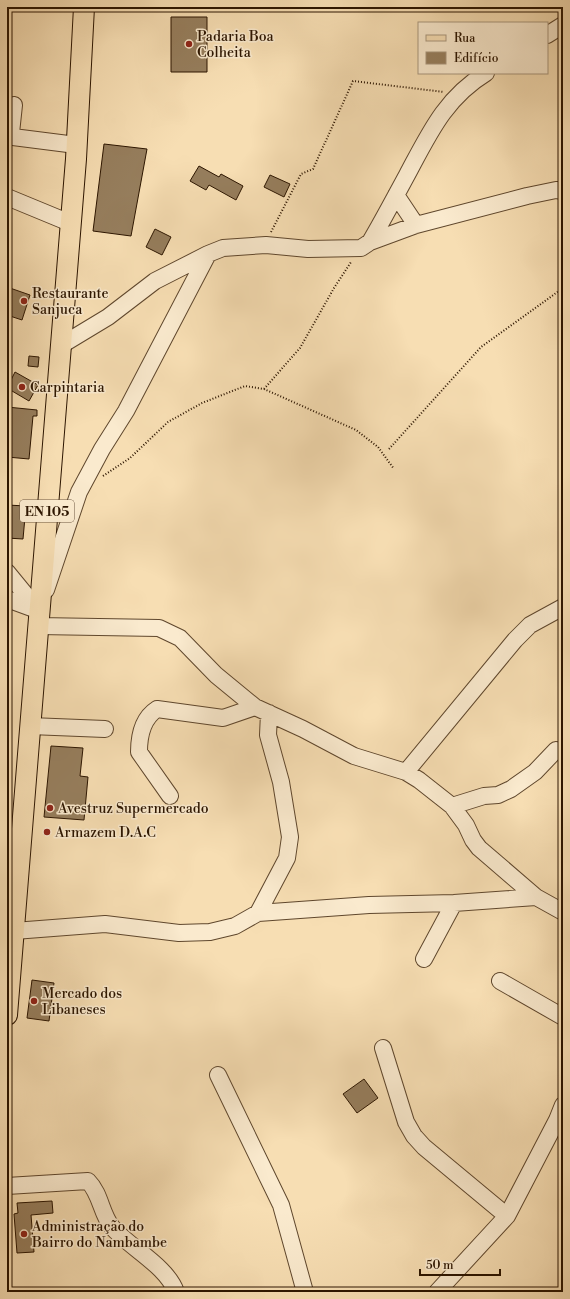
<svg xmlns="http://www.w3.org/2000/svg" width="570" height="1299" font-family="'Libre Bodoni',serif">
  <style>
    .building { fill: #967e5d; stroke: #2c1500 }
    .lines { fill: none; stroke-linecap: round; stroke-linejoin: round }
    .minor-casing { stroke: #5f472d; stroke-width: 18 }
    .major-casing { stroke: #2c1500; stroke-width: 22 }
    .path { stroke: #2c1500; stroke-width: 2; stroke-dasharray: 1 2; stroke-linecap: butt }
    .minor { stroke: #faeace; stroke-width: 16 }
    .major { stroke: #f7deb3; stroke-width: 20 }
    .poi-dot { fill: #8f2418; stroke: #faeace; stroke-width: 1.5 }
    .labels { text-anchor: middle; stroke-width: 3; stroke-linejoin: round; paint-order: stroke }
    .shield { fill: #faeace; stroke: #6a553e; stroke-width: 1 }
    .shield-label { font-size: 13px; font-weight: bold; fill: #2c1500 }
    .poi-label { font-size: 14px; fill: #2c1500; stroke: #faeace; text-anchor: start }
  </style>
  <rect width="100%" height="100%" fill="#f7deb3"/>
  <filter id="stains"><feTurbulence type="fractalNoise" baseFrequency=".005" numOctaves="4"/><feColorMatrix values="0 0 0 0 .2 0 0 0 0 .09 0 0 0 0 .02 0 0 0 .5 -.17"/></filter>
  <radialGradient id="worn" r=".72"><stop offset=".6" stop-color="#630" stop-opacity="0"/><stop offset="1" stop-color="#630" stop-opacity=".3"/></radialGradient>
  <path class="building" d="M171 17H207V72H171Z
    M104 144 147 149 131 236 93 231Z
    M199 166 219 177 221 174 243 186 236 200 209 185 206 190 190 181Z
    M270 175 290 184 284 197 264 187Z
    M155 229 171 237 162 255 146 247Z
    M7 287 30 295 22 320 7 315Z
    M29 356 39 357 38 367 28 366Z
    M15 372 38 385 29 401 7 388Z
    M7 407 37 410V416H33L29 459 7 457Z
    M7 505 26 506 23 539 7 538Z
    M51 746 83 748 80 776 88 777 84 820 44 817Z
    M32 980 54 983 49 1021 27 1018Z
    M364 1079 378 1098 357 1113 343 1094Z
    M52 1201 53 1213 31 1215 34 1252 17 1253 14 1214 18 1213 17 1203Z"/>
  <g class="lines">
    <defs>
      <path id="minor" d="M547 35 563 25
        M14 105 11 133 13 137 76 145
        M396 195 416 225
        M7 197 70 223
        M370 242C383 220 395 197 407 175 429 134 445 98 486 73
        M60 346 108 317 155 281 208 254 223 248 266 245 308 249 361 248 370 242 416 225 527 196 556 190 563 191
        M7 572 39 611
        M46 590 79 492 102 449 126 411 208 254
        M7 599 37 610
        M38 626 159 628 180 638 216 675 255 707 303 729 354 756 406 772 419 780 452 806 466 825 473 840 479 848 536 897 563 912
        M30 726 105 729
        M406 772 515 640 530 625 563 607
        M170 796 139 752C139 736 143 718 157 709L223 718 255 707
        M452 806 484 796 498 795 511 789 535 772 556 750
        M258 913 287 858 290 837 281 782 268 735 269 713
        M14 931 105 924 179 933 210 932 235 926 258 913 369 905 454 903 536 897
        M424 959 454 903
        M500 981 563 1017
        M383 1048 406 1122 414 1136 424 1147 507 1216
        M218 1075 281 1205 305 1292
        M7 1186 88 1181C101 1194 101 1214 112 1227 130 1248 167 1266 176 1292
        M437 1292 507 1216 557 1120 563 1105"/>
      <path id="major" d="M7 1015 76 159 84 7"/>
    </defs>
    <use href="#minor" class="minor-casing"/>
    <use href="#major" class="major-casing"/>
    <path class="path" d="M271 232 301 174 313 169 353 81 444 92
      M264 389 300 348 334 288 351 262
      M389 449 481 347 563 288
      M103 476 130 458 168 422 202 403 245 386 264 389 356 430 378 447 394 469"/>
    <use href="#minor" class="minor"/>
    <use href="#major" class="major"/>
  </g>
  <g class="poi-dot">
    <circle cx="189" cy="44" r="4"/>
    <circle cx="24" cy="301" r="4"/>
    <circle cx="22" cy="387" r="4"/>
    <circle cx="50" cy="808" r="4"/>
    <circle cx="47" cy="832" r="4"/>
    <circle cx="34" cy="1001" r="4"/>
    <circle cx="24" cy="1234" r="4"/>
  </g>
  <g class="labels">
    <rect class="shield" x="20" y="500" width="54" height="22" rx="3"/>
    <g class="shield-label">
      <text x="47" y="516">EN 105</text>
    </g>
    <g class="poi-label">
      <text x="197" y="41">Padaria Boa<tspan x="197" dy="16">Colheita</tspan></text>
      <text x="32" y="298">Restaurante<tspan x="32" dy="16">Sanjuca</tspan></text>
      <text x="30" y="392">Carpintaria</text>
      <text x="58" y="813">Avestruz Supermercado</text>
      <text x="55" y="837">Armazem D.A.C</text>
      <text x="42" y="998">Mercado dos<tspan x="42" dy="16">Libaneses</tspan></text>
      <text x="32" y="1231">Administração do<tspan x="32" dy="16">Bairro do Nambambe</tspan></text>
    </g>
  </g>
  <rect width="570" height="1299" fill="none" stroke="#f7deb3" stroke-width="24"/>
  <rect x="8" y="8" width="554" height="1283" fill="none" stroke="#2c1500" stroke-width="2"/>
  <rect x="12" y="12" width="546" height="1275" fill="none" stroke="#2c1500"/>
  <rect x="418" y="22" width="130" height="52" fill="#faeace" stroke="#a8957c"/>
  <rect x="426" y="35" width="20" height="6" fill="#f7deb3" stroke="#a8957c"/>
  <text x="454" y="42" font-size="12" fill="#2c1500">Rua</text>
  <rect x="426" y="52" width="20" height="12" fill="#967e5d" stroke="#a8957c"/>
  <text x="454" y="62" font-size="12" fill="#2c1500">Edifício</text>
  <path d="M420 1269v6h80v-6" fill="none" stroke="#2c1500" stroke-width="2"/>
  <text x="426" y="1269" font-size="12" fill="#2c1500" stroke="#faeace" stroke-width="3" paint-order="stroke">50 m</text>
  <rect width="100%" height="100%" filter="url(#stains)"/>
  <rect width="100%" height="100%" fill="url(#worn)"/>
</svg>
